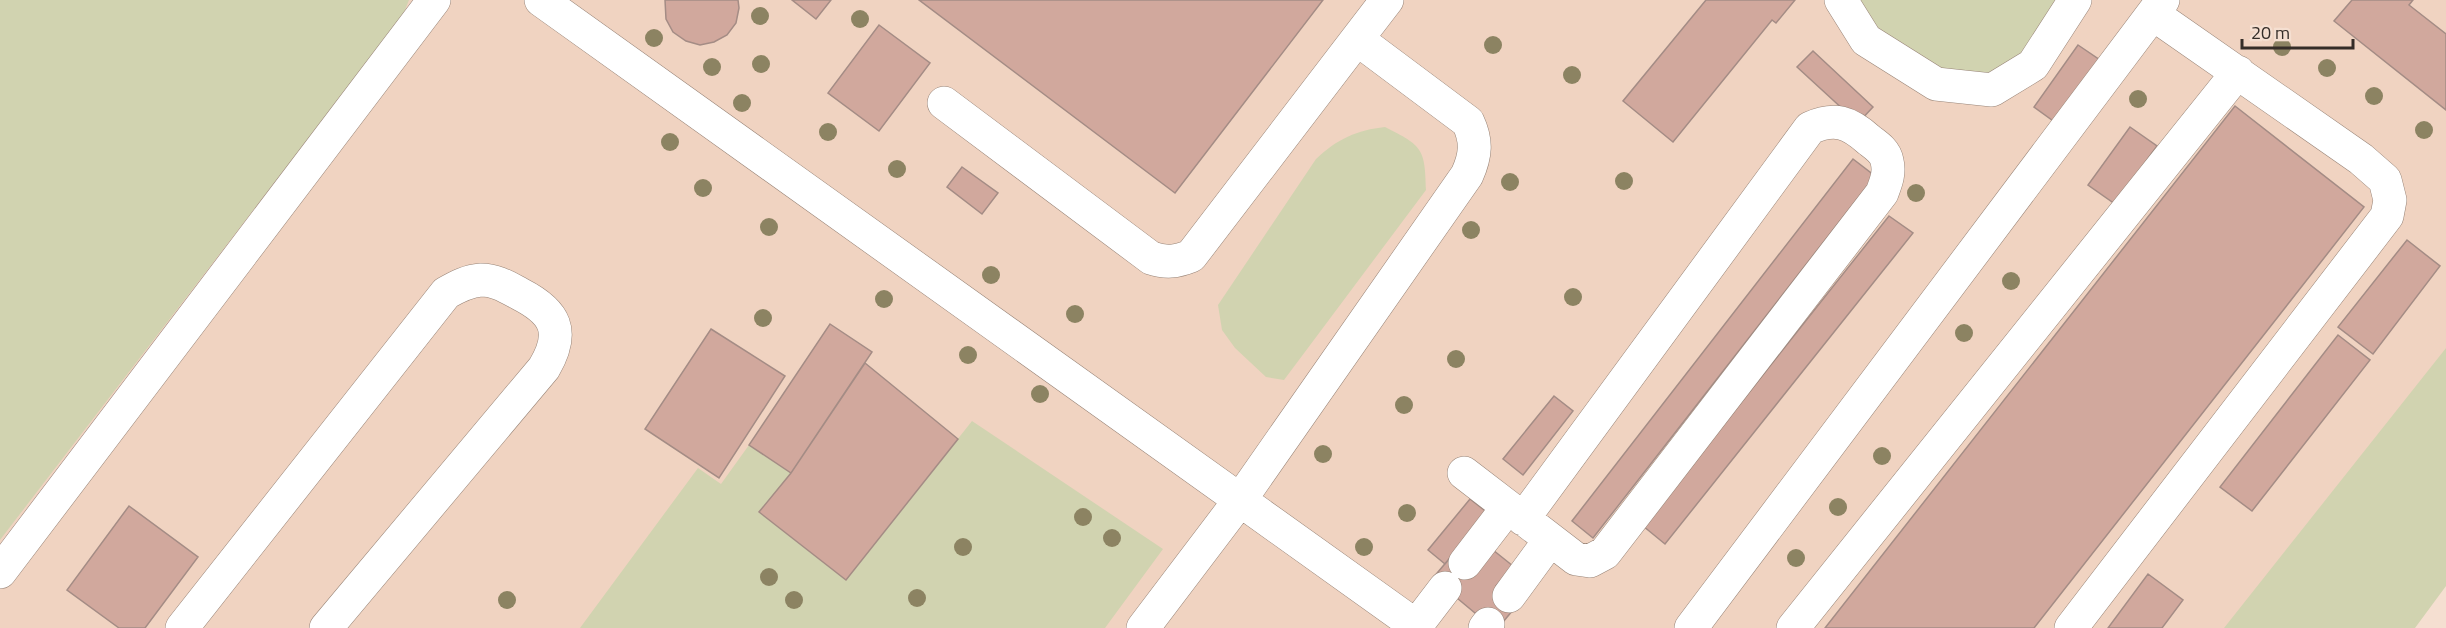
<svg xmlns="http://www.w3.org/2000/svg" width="2446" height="628" font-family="'Titillium Web',sans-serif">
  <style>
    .built { fill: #f0d3c1 }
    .green { fill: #d1d3b0 }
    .building { fill: #d1a89d; stroke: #a48c85; stroke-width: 1.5 }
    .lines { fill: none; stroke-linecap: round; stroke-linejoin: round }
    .minor-casing { stroke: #988477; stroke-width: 34 }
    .minor { stroke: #fff; stroke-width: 33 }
    .tree { fill: #8c8362 }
  </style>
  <rect width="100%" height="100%" fill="#f5dfd1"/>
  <path class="built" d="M0 0H2446V580L2411 628H0Z"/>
  <path class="green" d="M0 0H409L403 15 0 540Z
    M1841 0H2085L2033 65 1936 84Z
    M1385 127C1423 146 1425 149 1426 190L1284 380 1266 377 1235 348 1222 330 1218 305 1316 159C1337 139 1357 130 1385 127Z
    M2446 348V586L2415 628H2224Z
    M972 421 1163 549 1105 628H580L698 468 721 484 749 445 791 473 760 513 846 580Z"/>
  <path class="building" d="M665 0H738L739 8 736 23 727 35 714 42 700 45 686 41 673 32 666 19Z
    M792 0H831L816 19Z
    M919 0H1323L1175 193Z
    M1706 0H1795L1776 23 1772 20 1673 142 1623 101Z
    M2352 0H2413L2409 5 2446 34V110L2334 21Z
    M879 25 930 63 879 131 828 93Z
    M2078 45 2100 60 2056 123 2034 107Z
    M1813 51 1873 107 1858 123 1797 67Z
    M2235 106 2364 207 2034 628H1825Z
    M2130 127 2157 146 2115 204 2088 185Z
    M1853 159 1875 176 1593 538 1572 521Z
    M962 167 998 193 982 214 947 187Z
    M1889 216 1913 233 1665 544 1643 526Z
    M2407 240 2440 266 2373 354 2338 327Z
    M830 324 872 352 791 473 749 445Z
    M711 329 785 376 719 478 645 429Z
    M2338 335 2370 360 2252 511 2220 487Z
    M865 363 958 439 846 580 759 512 791 473Z
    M1554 396 1573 411 1523 475 1503 459Z
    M1470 499 1488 513 1445 564 1428 550Z
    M129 506 198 557 145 628H119L67 590Z
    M1493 550 1513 566 1496 586 1518 604 1498 628H1493L1433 578 1454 553Z
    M2148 574 2183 600 2162 628H2108Z"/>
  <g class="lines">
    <defs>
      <path id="minor" d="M541 0 1419 628
        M1841 0 1866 40 1936 84 1992 90 2033 65 2075 0
        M1357 39 1387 0
        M944 103 1151 258C1166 263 1176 262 1191 256L1357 39 1468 122C1477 141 1476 155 1467 175L1240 500 1143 628
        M1464 473 1576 559 1590 561 1605 553 1882 193C1886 182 1890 173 1887 161 1885 151 1877 146 1869 140 1849 122 1835 117 1810 128L1523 519
        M1465 563 1508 507
        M0 572 434 0
        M1509 596 1550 540
        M1416 626 1445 588
        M182 628 446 293C458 286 468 281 481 280 496 280 507 287 520 294 555 312 566 331 544 368L326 628
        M1485 628 1488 624
        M1691 628 2163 0
        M1793 628 2238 72
        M2071 628 2387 216 2390 200 2385 180 2361 159 2153 14"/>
    </defs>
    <use href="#minor" class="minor-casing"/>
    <use href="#minor" class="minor"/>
  </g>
  <g class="tree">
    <circle cx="760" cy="16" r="9"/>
    <circle cx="860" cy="19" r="9"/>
    <circle cx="654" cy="38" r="9"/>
    <circle cx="1493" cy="45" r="9"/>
    <circle cx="2282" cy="47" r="9"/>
    <circle cx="761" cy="64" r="9"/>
    <circle cx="712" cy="67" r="9"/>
    <circle cx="2327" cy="68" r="9"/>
    <circle cx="1572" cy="75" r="9"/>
    <circle cx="2374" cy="96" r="9"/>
    <circle cx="2138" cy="99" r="9"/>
    <circle cx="742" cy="103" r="9"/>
    <circle cx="2424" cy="130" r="9"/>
    <circle cx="828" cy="132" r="9"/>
    <circle cx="670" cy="142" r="9"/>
    <circle cx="897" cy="169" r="9"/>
    <circle cx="1624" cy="181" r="9"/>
    <circle cx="1510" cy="182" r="9"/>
    <circle cx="703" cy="188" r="9"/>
    <circle cx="1916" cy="193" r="9"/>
    <circle cx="769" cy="227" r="9"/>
    <circle cx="1471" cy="230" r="9"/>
    <circle cx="991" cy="275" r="9"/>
    <circle cx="2011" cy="281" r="9"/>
    <circle cx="1573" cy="297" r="9"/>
    <circle cx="884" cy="299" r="9"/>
    <circle cx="1075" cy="314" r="9"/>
    <circle cx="763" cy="318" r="9"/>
    <circle cx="1964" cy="333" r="9"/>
    <circle cx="968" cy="355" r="9"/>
    <circle cx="1456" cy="359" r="9"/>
    <circle cx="1040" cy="394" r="9"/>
    <circle cx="1404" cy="405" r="9"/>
    <circle cx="1323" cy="454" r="9"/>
    <circle cx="1882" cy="456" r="9"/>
    <circle cx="1838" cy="507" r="9"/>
    <circle cx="1407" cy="513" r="9"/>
    <circle cx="1083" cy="517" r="9"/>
    <circle cx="1112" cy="538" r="9"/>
    <circle cx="963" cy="547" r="9"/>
    <circle cx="1364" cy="547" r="9"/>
    <circle cx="1796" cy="558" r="9"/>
    <circle cx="769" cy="577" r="9"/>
    <circle cx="917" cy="598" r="9"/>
    <circle cx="507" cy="600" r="9"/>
    <circle cx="794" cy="600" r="9"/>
  </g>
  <path d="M2242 39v9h111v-9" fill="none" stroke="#352d28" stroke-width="3"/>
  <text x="2251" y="39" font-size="18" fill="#352d28" stroke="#f5dfd1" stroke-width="4.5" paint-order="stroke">20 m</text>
</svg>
